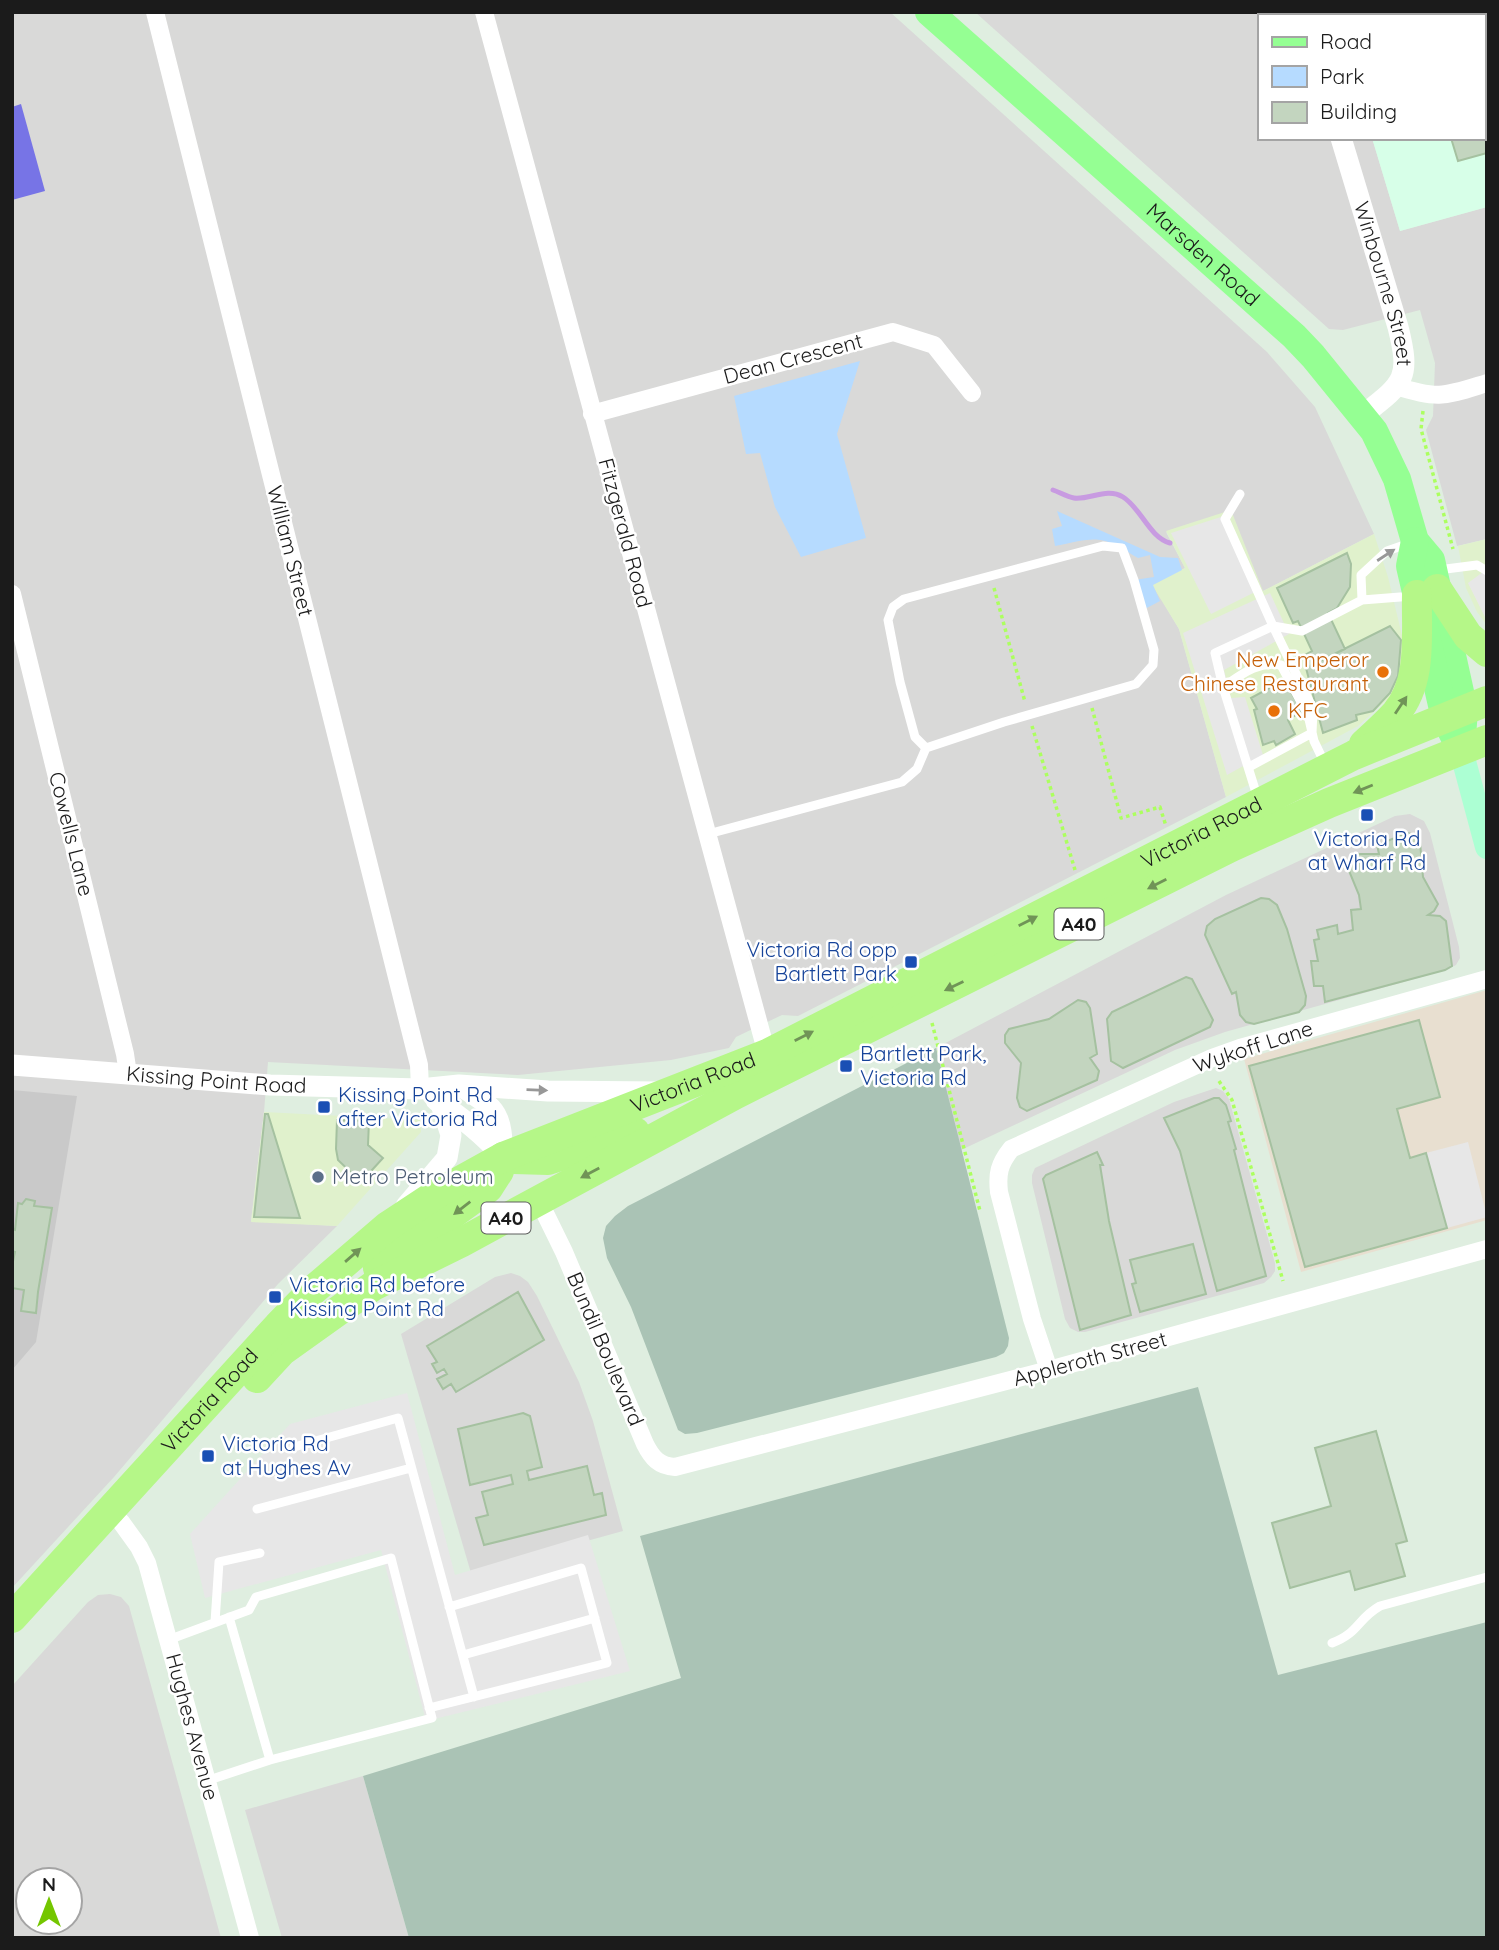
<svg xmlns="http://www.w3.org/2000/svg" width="1499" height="1950" font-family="Quicksand,sans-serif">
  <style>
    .residential { fill: #d9d9d8; fill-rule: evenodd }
    .commercial { fill: #e0f1cc }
    .industrial { fill: #e8dfd0 }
    .education { fill: #d7ffe8 }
    .religious { fill: #c9c9c9 }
    .construction { fill: #aac3b5 }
    .park { fill: #b6dbff }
    .pitch { fill: #7774e6 }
    .parking { fill: #e7e7e7 }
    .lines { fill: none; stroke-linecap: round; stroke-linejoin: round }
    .stream { stroke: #c89be1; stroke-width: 5 }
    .building { fill: #c3d5bf; stroke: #a5c1a0; stroke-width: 2 }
    .path { stroke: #acff5f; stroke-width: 3.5; stroke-dasharray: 3.5 3.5; stroke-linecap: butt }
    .service { stroke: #fff; stroke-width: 9 }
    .minor { stroke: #fff; stroke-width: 18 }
    .tertiary { stroke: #fff; stroke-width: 21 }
    .secondary { stroke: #acffd3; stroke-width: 24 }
    .primary { stroke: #95ff93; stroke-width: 28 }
    .trunk { stroke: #b5f788; stroke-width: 30 }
    .oneway { fill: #989898 }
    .oneway2 { fill: #709457 }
    .food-dot { fill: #e8710a; stroke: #fff; stroke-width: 2.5 }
    .transit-dot { fill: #1a4fb4; stroke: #fff; stroke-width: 2.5 }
    .service-dot { fill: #5c6f8a; stroke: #fff; stroke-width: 2.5 }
    .labels { text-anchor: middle; stroke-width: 5; stroke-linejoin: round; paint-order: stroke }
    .shield { fill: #fff; stroke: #5f5f5f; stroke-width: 2 }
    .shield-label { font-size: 19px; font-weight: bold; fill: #1b1b1b }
    .street-label { font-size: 21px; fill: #1b1b1b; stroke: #fff }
    .food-label { font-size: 21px; fill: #c56008; stroke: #fff; text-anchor: end }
    .transit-label { font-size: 21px; fill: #164399; stroke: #fff; text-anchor: start }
    .service-label { font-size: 21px; fill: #4e5e75; stroke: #fff; text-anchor: start }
  </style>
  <rect width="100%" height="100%" fill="#dfeee0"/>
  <path class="residential" d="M12 12H890L1267 352 1315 407 1374 534 1263 591 1166 532 1185 568 1153 585 1179 629 1226 797 798 1016 782 1015 736 1037 729 1048 671 1060 518 1075 268 1062 264 1112 251 1221 337 1226 278 1284 114 1477 12 1588Z
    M975 12H1334L1335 16H1259V138H1372L1400 231 1487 207V539L1457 546 1426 430 1433 416 1435 363 1420 310 1343 330 1329 329Z
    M1410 814 1424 821 1430 833 1459 947 1460 958 1456 965 1446 970 1225 1032 1175 1050 961 1150 936 1048 1226 895 1395 816Z
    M1216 1088 1223 1091 1229 1099 1275 1263V1271L1271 1277 1264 1283 1085 1332H1078L1070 1328 1065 1319 1032 1183V1175L1035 1168 1174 1102Z
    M511 1273 520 1276 528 1282 537 1296 579 1382 593 1421 623 1531 471 1573 401 1334 495 1277Z
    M110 1594 121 1597 129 1606 221 1938H12V1686L88 1602 98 1595ZM70 1880V1922H28V1880Z
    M363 1776 409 1938H282L245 1810Z"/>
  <path class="commercial" d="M1231 510 1263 591 1374 534 1388 577 1405 648 1400 688 1358 726 1226 797 1179 629 1152 585 1185 568 1166 531Z
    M1487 539V625L1477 612 1466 588 1458 546Z
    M264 1112 421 1120V1132L337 1226 251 1222Z"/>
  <path class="industrial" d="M1487 990V1220L1301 1272 1244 1059Z"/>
  <path class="education" d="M1334 12H1487V207L1400 231 1372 138H1483V16H1335Z"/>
  <path class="religious" d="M12 1090 77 1096 36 1342 12 1370Z"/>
  <path class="construction" d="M936 1048 1009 1338 1008 1346 1004 1353 996 1357 697 1433 685 1434 678 1430 631 1307 607 1258 603 1238 606 1226 615 1216 628 1206Z
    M1198 1387 1278 1675 1487 1622V1938H409L363 1776 681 1678 640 1536Z"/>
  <path class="park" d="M860 361 837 434 866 538 801 557 775 507 760 453 746 454 734 396Z
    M1057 511 1160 557 1178 558 1182 570 1153 585 1160 601 1143 610 1134 580 1154 577 1150 555 1138 558C1100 534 1098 537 1055 546L1052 529 1062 526Z"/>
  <path class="pitch" d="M21 104 45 191 12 200V107Z"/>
  <path class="parking" d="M1227 515 1259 590 1211 614 1171 533Z
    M1487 569V621L1468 583Z
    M1270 593 1289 634 1224 670 1231 698 1245 697 1263 755 1227 775 1183 633Z
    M1468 1142 1487 1217 1447 1228 1426 1153Z
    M407 1393 455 1575 588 1535 630 1671 426 1721 381 1550 205 1598 190 1534 290 1424Z"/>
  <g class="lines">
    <path class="stream" d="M1053 490C1059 492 1067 497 1074 498 1090 500 1107 487 1123 497 1141 508 1149 537 1170 543"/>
  </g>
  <path class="building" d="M1469 12H1487V36L1483 37V16H1470Z
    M1487 117V153L1458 161 1451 138H1483V118Z
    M1347 553 1351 564 1350 587 1337 608 1328 613 1345 649 1306 668 1303 656 1312 651 1298 621 1293 623 1277 588Z
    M1390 626 1401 640 1398 676 1390 693 1373 711 1356 715 1357 720 1323 733 1306 668Z
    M1284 680 1302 711 1288 720 1295 734 1276 745 1274 741 1263 745 1254 710 1257 709 1251 698Z
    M1407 833 1415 835 1420 842 1423 877 1438 904 1434 911 1428 915 1440 916 1446 921 1452 966 1445 970 1325 1002 1323 986H1314L1311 961H1318L1314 940 1319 939 1317 930 1337 925 1338 934 1353 930 1351 910 1361 909 1359 895 1347 866 1350 859 1356 854H1379L1377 845Z
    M1261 898 1269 899 1277 905 1287 929 1306 996 1305 1005 1299 1012 1254 1024 1246 1022 1240 1015 1236 992 1232 994 1205 935 1207 926 1215 919Z
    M1186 977 1192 979 1213 1020 1210 1027 1123 1068 1111 1061 1107 1019 1112 1012Z
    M1078 1000 1086 1002 1090 1008 1097 1054 1090 1058 1099 1071 1097 1080 1027 1111 1020 1107 1017 1098 1021 1063 1005 1043V1035L1009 1029 1049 1019Z
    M1419 1020 1440 1097 1397 1109 1410 1158 1426 1153 1447 1228 1305 1267 1249 1066Z
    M1214 1098H1219L1226 1105 1231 1121 1228 1122 1236 1149 1234 1150 1266 1276 1217 1291 1180 1151 1164 1118Z
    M265 1114H268L300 1218 254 1217Z
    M337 1120 369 1121 368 1145 383 1158 361 1182 338 1160 336 1149Z
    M1097 1152 1103 1165H1100L1109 1221 1131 1315 1080 1330 1043 1179 1046 1175Z
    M26 1199 35 1201 34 1206 52 1208 38 1292 36 1313 21 1311 24 1290 12 1288V1266L15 1252 12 1251V1229L15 1230 18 1203 22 1204Z
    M1193 1244 1206 1294 1140 1312 1132 1284 1136 1283 1130 1260Z
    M518 1292 544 1340 456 1392 451 1384 443 1389 437 1379 447 1374 444 1369 437 1373 432 1364 437 1362 427 1346Z
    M523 1413 530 1416 542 1467 527 1471 529 1480 587 1466 594 1495 602 1493 606 1515 484 1545 476 1518 488 1515 482 1492 513 1484 511 1475 470 1485 458 1429Z
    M1376 1431 1407 1541 1396 1544 1405 1576 1355 1590 1350 1571 1290 1588 1272 1523 1331 1506 1315 1448Z"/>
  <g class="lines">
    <path class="path" d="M1423 411 1421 429 1453 549
      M994 588 1025 702
      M1092 708 1121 818 1160 807 1166 826
      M1032 726 1075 870
      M932 1023 980 1211
      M1219 1081 1232 1100 1283 1281"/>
    <path class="service" d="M1240 494 1225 519 1273 626 1313 709 1312 733
      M1103 546 1122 548 1134 580 1154 650 1153 665 1136 684 1004 722 926 748 915 737 900 682 888 620 893 607 904 599Z
      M1438 570 1477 565 1487 571
      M1362 600 1361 575 1387 551 1410 543
      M1223 687C1242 674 1257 661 1281 665L1308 715 1314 741 1325 764
      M1249 767 1312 733
      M1258 799 1223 687 1215 653 1273 626 1302 631 1362 600 1413 596
      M708 834 902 782 917 769 926 748
      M294 1447 398 1418 474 1697
      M257 1509 411 1468
      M229 1617 270 1760
      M215 1622 219 1562 260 1553
      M168 1640 249 1610 256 1597 391 1558 432 1718 270 1760 206 1781
      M1332 1643C1359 1633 1357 1619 1380 1606L1487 1577
      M463 1655 595 1618
      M429 1708 607 1663 581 1568 449 1607"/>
    <path class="minor" d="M155 12 419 1065 420 1089
      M484 12 767 1054
      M1396 386C1439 400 1445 396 1487 383
      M592 414 893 332 934 345 972 393
      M12 594 125 1054 128 1074
      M539 1201 564 1252 645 1444C652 1458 659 1466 675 1467L1049 1370 1487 1249
      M1049 1370 1032 1319 999 1192C997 1174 999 1164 1011 1149L1212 1058 1240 1048 1487 979
      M121 1522 139 1547 147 1563 250 1938"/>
    <g class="tertiary">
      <path d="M1303 12 1304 16"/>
      <path id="s1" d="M1341 138 1398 327C1411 379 1404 383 1363 415"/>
      <path id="s2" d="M12 1065 270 1085 420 1089 459 1085 548 1091 658 1092"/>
      <path d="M462 1087C499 1110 501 1114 503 1157"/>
      <path d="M436 1100C462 1118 483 1134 503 1157"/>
      <path d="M406 1206 447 1158 451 1135 441 1104"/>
    </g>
    <path class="secondary" d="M1461 750 1487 847"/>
    <g class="primary">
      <path id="s3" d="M929 12 1294 336 1313 356 1374 431 1397 479 1415 541 1431 560 1464 710 1461 750"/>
      <path d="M1415 541 1410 566 1445 718 1455 738"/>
    </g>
    <g class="trunk">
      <path d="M1437 589 1468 636 1487 652"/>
      <path d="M1364 744C1375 734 1386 724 1396 713 1423 681 1416 634 1417 595"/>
      <path d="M514 1159 548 1160 635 1132"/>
      <path d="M378 1268 488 1188 499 1171 503 1157"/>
      <path d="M257 1378 282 1351 373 1286 462 1242 736 1094 1231 847 1329 803 1487 740"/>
      <path id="s4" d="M12 1618 278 1326 312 1291 388 1226 438 1193 503 1157 767 1054 1354 755 1487 701"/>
    </g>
  </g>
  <defs><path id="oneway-solid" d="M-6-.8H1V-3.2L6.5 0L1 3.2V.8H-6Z" transform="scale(1.75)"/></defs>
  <g class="oneway">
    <use href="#oneway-solid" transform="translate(1386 555) rotate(-33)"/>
    <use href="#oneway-solid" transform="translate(537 1090) rotate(2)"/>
  </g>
  <g class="oneway2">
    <use href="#oneway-solid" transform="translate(1401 705) rotate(-56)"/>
    <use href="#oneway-solid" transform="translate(1363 789) rotate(158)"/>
    <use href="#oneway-solid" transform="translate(1157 884) rotate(153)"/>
    <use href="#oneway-solid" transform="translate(1028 921) rotate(-27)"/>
    <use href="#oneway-solid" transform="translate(954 986) rotate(154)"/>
    <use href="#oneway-solid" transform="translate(804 1036) rotate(-27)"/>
    <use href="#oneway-solid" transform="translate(590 1173) rotate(152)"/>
    <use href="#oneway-solid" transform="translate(462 1208) rotate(142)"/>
    <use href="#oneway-solid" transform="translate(353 1255) rotate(-41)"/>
  </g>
  <g class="food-dot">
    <circle cx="1383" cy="672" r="7"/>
    <circle cx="1274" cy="711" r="7"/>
  </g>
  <g class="transit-dot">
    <rect x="1360" y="808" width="14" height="14" rx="3.5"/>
    <rect x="904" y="955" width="14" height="14" rx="3.5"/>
    <rect x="839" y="1059" width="14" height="14" rx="3.5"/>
    <rect x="317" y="1100" width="14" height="14" rx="3.5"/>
    <rect x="268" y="1290" width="14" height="14" rx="3.5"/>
    <rect x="201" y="1449" width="14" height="14" rx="3.5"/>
  </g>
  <circle class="service-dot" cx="318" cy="1177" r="7"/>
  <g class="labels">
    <g class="shield">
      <rect x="1054.5" y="908.5" width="49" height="31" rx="5"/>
      <rect x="481.5" y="1202.5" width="49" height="31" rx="5"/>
    </g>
    <g class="shield-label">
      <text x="1079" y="931">A40</text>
      <text x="506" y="1225">A40</text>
    </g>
    <g class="street-label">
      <text dy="7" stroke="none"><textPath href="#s3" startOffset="366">Marsden Road</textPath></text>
      <text dy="7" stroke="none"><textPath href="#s1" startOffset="152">Winbourne Street</textPath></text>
      <text transform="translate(793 359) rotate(-15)" y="7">Dean Crescent</text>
      <text transform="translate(625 533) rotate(75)" y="7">Fitzgerald Road</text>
      <text transform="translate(290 551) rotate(76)" y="7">William Street</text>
      <text dy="7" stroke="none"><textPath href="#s4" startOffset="1449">Victoria Road</textPath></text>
      <text transform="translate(71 834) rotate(76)" y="7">Cowells Lane</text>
      <text transform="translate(1253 1047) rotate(-18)" y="7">Wykoff Lane</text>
      <text dy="7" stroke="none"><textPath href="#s2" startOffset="205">Kissing Point Road</textPath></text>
      <text dy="7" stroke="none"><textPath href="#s4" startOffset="882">Victoria Road</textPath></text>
      <text transform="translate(605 1349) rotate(67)" y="7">Bundil Boulevard</text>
      <text transform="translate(1090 1359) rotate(-15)" y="7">Appleroth Street</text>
      <text dy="7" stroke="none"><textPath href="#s4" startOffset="294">Victoria Road</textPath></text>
      <text transform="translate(192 1727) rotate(75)" y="7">Hughes Avenue</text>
    </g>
    <g class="food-label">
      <text x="1369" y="667">New Emperor<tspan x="1369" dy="24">Chinese Restaurant</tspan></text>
      <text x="1288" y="718" text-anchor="start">KFC</text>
    </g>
    <g class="transit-label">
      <text x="1367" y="846" text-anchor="middle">Victoria Rd<tspan x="1367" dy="24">at Wharf Rd</tspan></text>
      <text x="897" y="957" text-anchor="end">Victoria Rd opp<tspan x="897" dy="24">Bartlett Park</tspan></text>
      <text x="860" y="1061">Bartlett Park,<tspan x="860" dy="24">Victoria Rd</tspan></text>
      <text x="338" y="1102">Kissing Point Rd<tspan x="338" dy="24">after Victoria Rd</tspan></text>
      <text x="289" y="1292">Victoria Rd before<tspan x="289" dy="24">Kissing Point Rd</tspan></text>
      <text x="222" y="1451">Victoria Rd<tspan x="222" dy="24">at Hughes Av</tspan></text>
    </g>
    <g class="service-label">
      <text x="332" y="1184">Metro Petroleum</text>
    </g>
  </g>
  <rect width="1499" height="1950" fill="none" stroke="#1b1b1b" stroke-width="28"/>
  <rect x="1258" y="14" width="228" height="126" fill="#ffffff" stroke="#a4a4a4" stroke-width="2"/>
  <rect x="1272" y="37" width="35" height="10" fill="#95ff93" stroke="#a4a4a4" stroke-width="2"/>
  <text x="1320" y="49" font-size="21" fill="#1b1b1b">Road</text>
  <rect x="1272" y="66" width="35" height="21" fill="#b6dbff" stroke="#a4a4a4" stroke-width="2"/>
  <text x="1320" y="84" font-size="21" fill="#1b1b1b">Park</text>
  <rect x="1272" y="102" width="35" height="21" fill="#c3d5bf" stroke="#a4a4a4" stroke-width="2"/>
  <text x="1320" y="119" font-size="21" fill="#1b1b1b">Building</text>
  <g transform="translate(49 1901)"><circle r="33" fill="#ffffff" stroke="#a4a4a4" stroke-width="2"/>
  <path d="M0-5L12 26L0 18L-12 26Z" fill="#74c600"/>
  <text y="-10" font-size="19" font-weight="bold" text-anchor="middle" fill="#1b1b1b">N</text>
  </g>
</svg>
